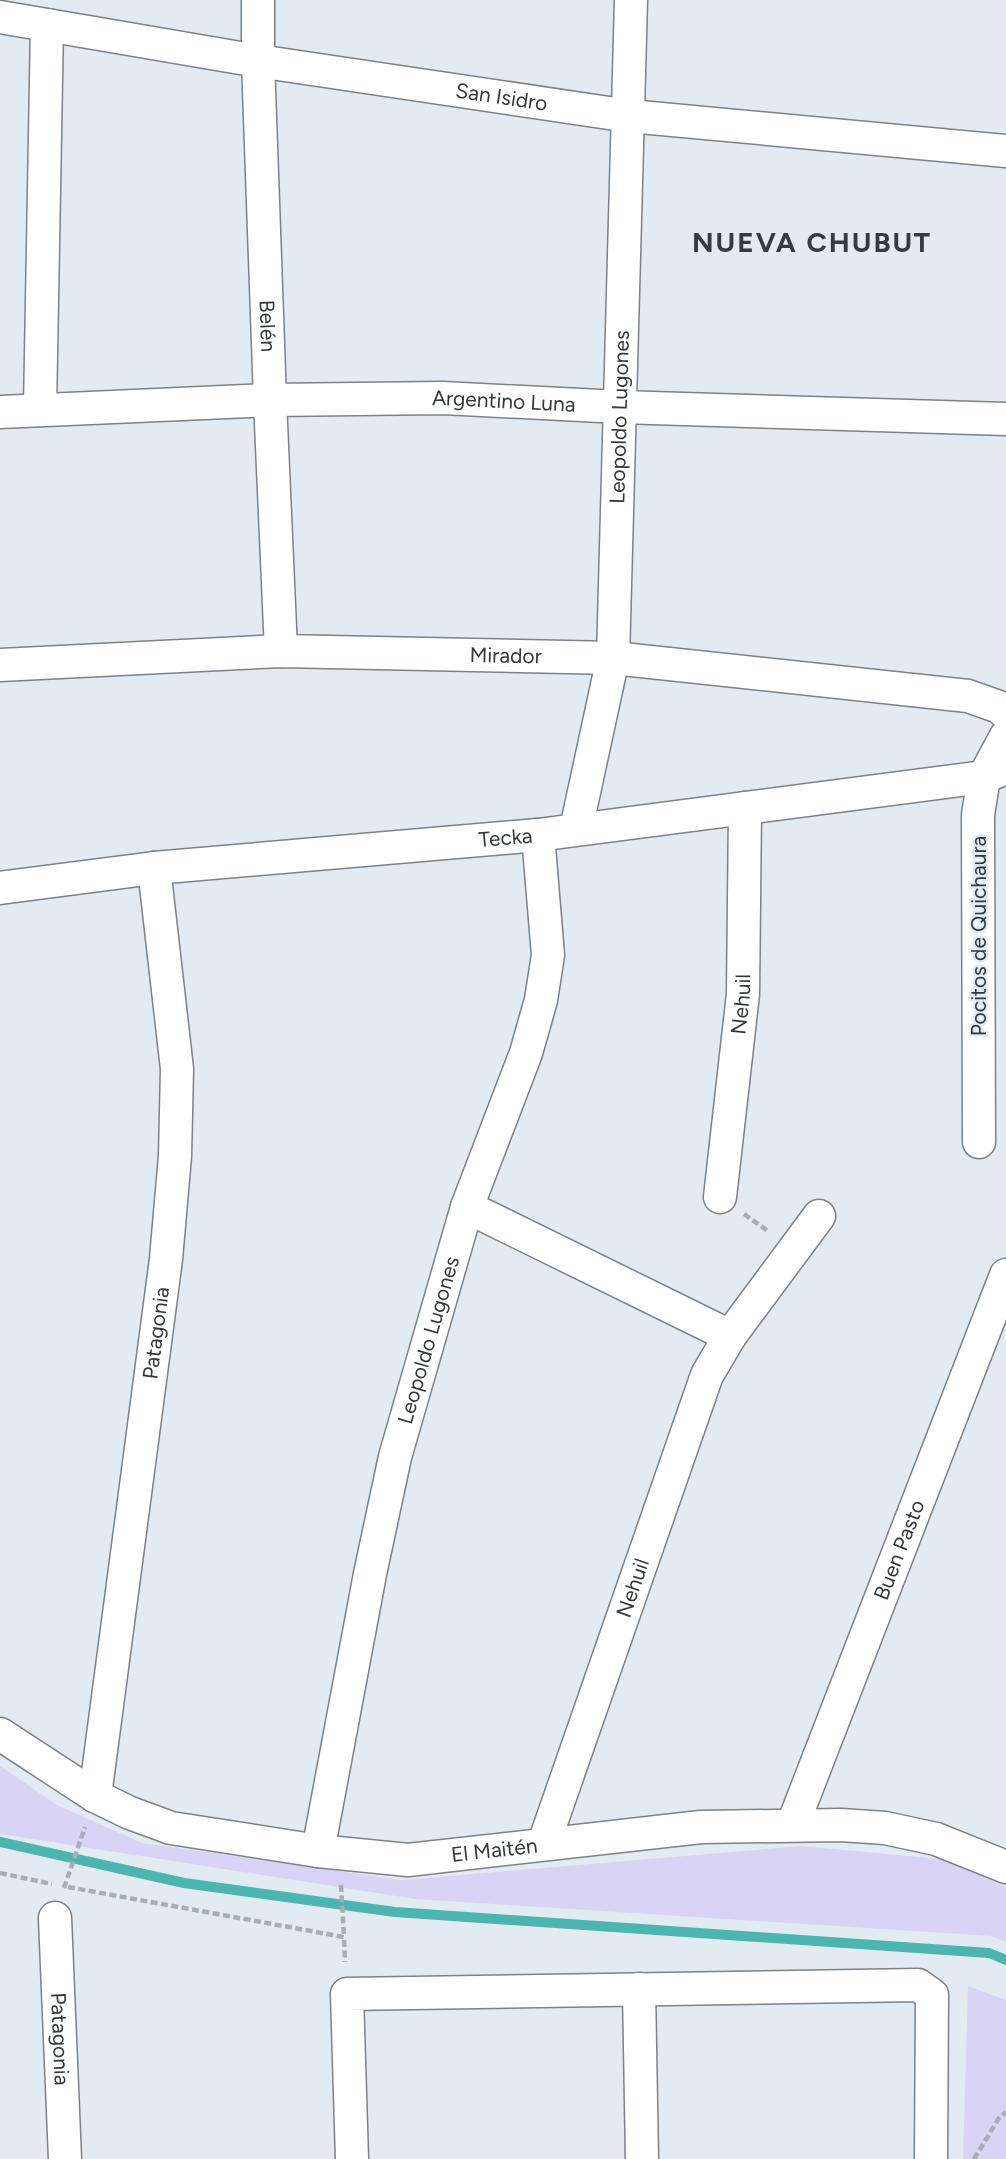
<svg xmlns="http://www.w3.org/2000/svg" width="1006" height="2159" font-family="Figtree,sans-serif">
  <style>
    .green { fill: #d9d4f5 }
    .lines { fill: none; stroke-linecap: round; stroke-linejoin: round }
    .stream { stroke: #4cb5b0; stroke-width: 10 }
    .minor-casing { stroke: #7b8289; stroke-width: 35 }
    .path { stroke: #a8aeb4; stroke-width: 4.5; stroke-dasharray: 7 3.5; stroke-linecap: butt }
    .minor { stroke: #fff; stroke-width: 32 }
    .labels { text-anchor: middle; stroke-width: 5; stroke-linejoin: round; paint-order: stroke }
    .street-label { font-size: 21px; fill: #34383a; stroke: #e3ebf2 }
    .district-label { font-size: 28px; font-weight: bold; letter-spacing: 2px; fill: #343b41; stroke: #e3ebf2 }
  </style>
  <rect width="100%" height="100%" fill="#e3ebf2"/>
  <path class="green" d="M0 1766 57 1805 142 1843 401 1880 801 1846 941 1859 1006 1887V1942L991 1936 415 1899 0 1834Z
    M968 1986 1006 2000V2159H963Z"/>
  <g class="lines">
    <path class="stream" d="M0 1842 184 1883 395 1912 989 1953 1006 1960"/>
    <defs>
      <g id="minor">
        <path id="s1" d="M258 0V61L270 400 281 651"/>
        <path id="s2" d="M0 17 258 61 629 116 1006 151"/>
        <path d="M40 410 47 25"/>
        <path id="s3" d="M0 412 270 400 443 398 620 407 1006 419"/>
        <path id="s4" d="M0 665 281 651 613 658 968 696 999 707 1006 713"/>
        <path id="s5" d="M576 829 613 658 631 0"/>
        <path id="s6" d="M0 888 154 868 538 835 984 777 1006 768"/>
        <path d="M979 1142 978 815 984 777 1006 736"/>
        <path id="s7" d="M720 1197 743 994 745 808"/>
        <path d="M467 1207 730 1336 819 1216"/>
        <path id="s8" d="M0 1734 95 1796 130 1813 171 1828 318 1851 408 1860 701 1827 841 1825 885 1828 936 1839 1006 1867"/>
        <path id="s9" d="M95 1796 166 1259 175 1156 177 1069 154 868"/>
        <path id="s10" d="M793 1824 1006 1275"/>
        <path id="s11" d="M544 1843 707 1375 730 1336"/>
        <path id="s12" d="M318 1851 370 1574 395 1457 467 1207 526 1053 541 1000 548 955 538 835"/>
        <path id="s13" d="M55 1918 65 2159"/>
        <path d="M639 1989 642 2159"/>
        <path d="M352 2159 347 1994 918 1985 932 1995 931 2159"/>
      </g>
    </defs>
    <use href="#minor" class="minor-casing"/>
    <path class="path" d="M744 1214 768 1231
      M0 1873 52 1884
      M341 1885 344 1937
      M68 1887 344 1937 345 1962
      M64 1888 85 1827
      M974 2159 999 2118 1006 2112"/>
    <use href="#minor" class="minor"/>
  </g>
  <g class="labels">
    <g class="street-label">
      <text dy="7" stroke="none"><textPath href="#s2" startOffset="508">San Isidro</textPath></text>
      <text dy="7" stroke="none"><textPath href="#s1" startOffset="326">Belén</textPath></text>
      <text dy="7" stroke="none"><textPath href="#s3" startOffset="504">Argentino Luna</textPath></text>
      <text dy="7" stroke="none"><textPath href="#s5" startOffset="416">Leopoldo Lugones</textPath></text>
      <text dy="7" stroke="none"><textPath href="#s4" startOffset="506">Mirador</textPath></text>
      <text dy="7" stroke="none"><textPath href="#s6" startOffset="508">Tecka</textPath></text>
      <text transform="translate(979 936) rotate(-90)" y="7">Pocitos de Quichaura</text>
      <text dy="7" stroke="none"><textPath href="#s7" startOffset="194">Nehuil</textPath></text>
      <text dy="7" stroke="none"><textPath href="#s9" startOffset="467">Patagonia</textPath></text>
      <text dy="7" stroke="none"><textPath href="#s12" startOffset="523">Leopoldo Lugones</textPath></text>
      <text dy="7" stroke="none"><textPath href="#s10" startOffset="294">Buen Pasto</textPath></text>
      <text dy="7" stroke="none"><textPath href="#s11" startOffset="270">Nehuil</textPath></text>
      <text dy="7" stroke="none"><textPath href="#s8" startOffset="522">El Maitén</textPath></text>
      <text dy="7" stroke="none"><textPath href="#s13" startOffset="121">Patagonia</textPath></text>
    </g>
    <g class="district-label">
      <text x="812" y="252">NUEVA CHUBUT</text>
    </g>
  </g>
</svg>
